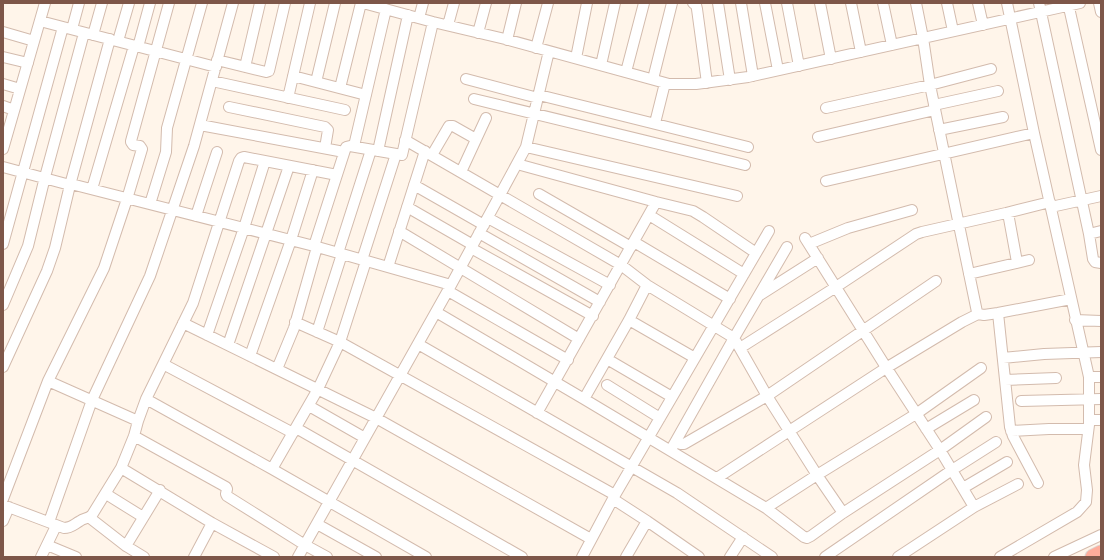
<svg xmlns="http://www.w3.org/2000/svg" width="1104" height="560" font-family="Lato,sans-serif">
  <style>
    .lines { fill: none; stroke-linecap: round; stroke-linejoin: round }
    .minor-casing { stroke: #d3bbad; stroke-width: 12 }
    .highway-casing { stroke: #ddd3d0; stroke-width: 17 }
    .minor { stroke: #fff; stroke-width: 10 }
    .highway { stroke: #ffad9b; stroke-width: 15 }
  </style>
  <rect width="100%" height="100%" fill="#fff5ea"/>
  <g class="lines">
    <defs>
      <path id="minor" d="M363 3 433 22 505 39 669 84H696L748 77 1080 3
        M693 3 696 5 697 9 707 83
        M718 3 730 80
        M741 3 753 76
        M765 3 778 70
        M787 3 799 66
        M820 3 831 59
        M851 3 861 52
        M883 3 892 45
        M916 3 923 38 930 85 977 312 978 314 984 315 998 313 1071 299
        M947 3 953 31
        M978 3 983 25
        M1039 3 1089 234 1093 259 1095 262 1101 263
        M1068 3 1101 150
        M1099 3 1101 12
        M419 18 423 3
        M40 21 216 67
        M448 25 454 3
        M72 29 79 3
        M3 32 34 41
        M478 33 486 3
        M93 35 102 3
        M507 40 516 3
        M118 41 129 3
        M138 47 150 3
        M536 48 548 3
        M3 57 28 63
        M576 58 587 3
        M217 60 266 72 269 71 285 3
        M601 65 615 3
        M245 67 260 3
        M626 72 644 3
        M293 76 366 95
        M466 79 538 98
        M653 79 672 3
        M212 81 345 110
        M316 82 335 3
        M3 84 20 89
        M340 88 361 3
        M539 95 748 147
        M288 98 310 3
        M474 99 745 165
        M934 105 998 91
        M3 106 14 110
        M229 107 325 127 328 130 325 148
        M826 108 930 85 991 69
        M655 123 665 83
        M200 125 344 152
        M939 130 1003 117
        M818 137 935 110
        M405 140 621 265 647 285 734 338 767 396 817 475 843 513
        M354 146 386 9
        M526 147 737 196
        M3 149 45 3
        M378 151 408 15
        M432 155 449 126H453L476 139
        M517 164 656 202 693 211 703 217 756 253
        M3 167 70 185H75L314 246 451 285
        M461 172 486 118
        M826 181 1034 133
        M414 185 484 225
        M92 189 134 46
        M539 194 631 247
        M150 204 166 152 167 128 202 3
        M407 207 473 245
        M1051 207 1101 196
        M1008 213 1017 262
        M649 215 744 274
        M196 216 217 152
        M488 218 610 285
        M399 231 579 339
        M479 233 600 302
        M1089 234 1101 231
        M805 238 884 364 940 450 974 507
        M634 242 730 299
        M3 244 63 27
        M809 244 848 228 912 210
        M314 246 346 147 350 146 402 155 433 22
        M471 248 593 316
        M338 253 371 150
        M362 260 396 154
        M388 267 425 151
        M969 274 1029 260
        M448 291 568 360
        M760 295 818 258
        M3 305 28 246 45 177 84 33
        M436 312 584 399 766 508 804 537 807 538 811 536 843 513 940 450 986 417
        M998 313 1010 427 1013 436 1038 483
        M629 320 695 358
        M1075 320 1101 321
        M295 322 340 342 615 495
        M183 323 376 418 591 539
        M317 332 342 254
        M207 335 244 228 265 161
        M418 344 677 493 772 557
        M228 345 289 166
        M740 348 836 287 916 234 922 232 1006 213 1050 202
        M250 356 291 240 313 170
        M1003 358 1044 354 1101 352
        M607 359 672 397
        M163 364 293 433
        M3 367 47 271 55 248 70 185 110 39
        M277 369 294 328 317 247
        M1089 377H1101
        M1005 380 1056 378
        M48 381 138 421
        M607 385 660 418
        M146 399 272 469 426 557
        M584 399 629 320 647 285
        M1021 401 1101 399
        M309 406 365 438
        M537 413 656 202
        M1089 420H1101
        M296 428 522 557
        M926 429 974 400
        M1011 431 1049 429H1088
        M134 436 226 487 227 489 226 494 227 496 305 545 327 557
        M676 442 681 444H684L767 396 936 281
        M673 446 734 338 787 247
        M121 468 212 523 274 557
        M272 469 318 389 340 342 366 261
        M717 478 886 368 962 322 978 314
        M963 488 1007 462
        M106 494 143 517
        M3 499 48 381 104 268 127 199 142 149 140 146 133 145 131 142V141L169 3
        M613 499 647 521 626 557
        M3 505 64 528C71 528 73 525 80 521 84 518 88 519 92 515L121 468 134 436 138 421 146 399 193 303 239 161 241 158 244 157 337 175
        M766 508 817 475 916 414 981 368
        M90 518 126 546 144 557
        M3 521 9 507
        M647 521 699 557
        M49 522 92 400 150 276 194 146 233 3
        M317 524 376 557
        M47 545 76 557
        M126 546 160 490
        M41 557 56 526
        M194 557 212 523
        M298 557 451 285 526 147 549 51
        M582 557 615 495 769 231
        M730 557 743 537
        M825 557 952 470 996 442
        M898 557 974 507 1018 484
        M1000 557 1077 512 1086 502 1087 490 1084 465 1089 425V377L1034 133 1007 3
        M1054 557 1101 535"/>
      <path id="highway" d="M1093 557 1101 553"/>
    </defs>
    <use href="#minor" class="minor-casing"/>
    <use href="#highway" class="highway-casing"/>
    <use href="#minor" class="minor"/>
    <use href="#highway" class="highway"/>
  </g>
  <rect width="1104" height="560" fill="none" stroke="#7e5749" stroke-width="8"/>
</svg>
